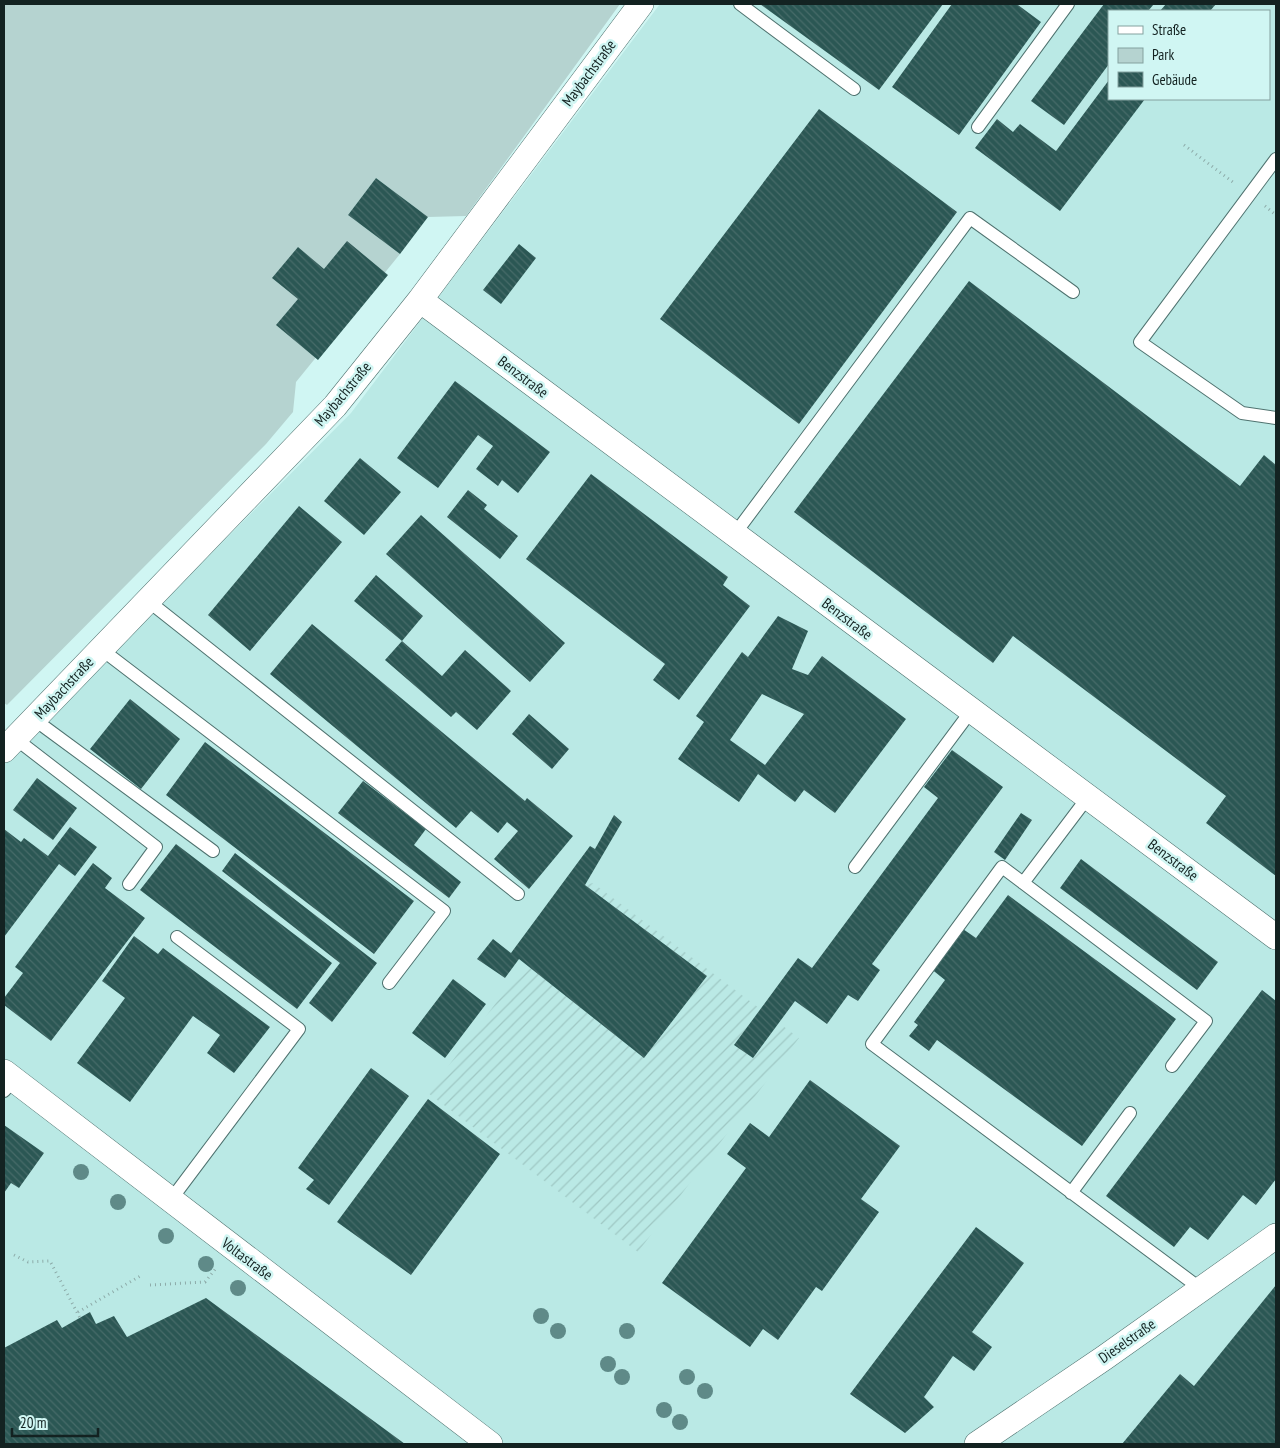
<svg xmlns="http://www.w3.org/2000/svg" width="1280" height="1448" font-family="'PT Sans Narrow',sans-serif">
  <style>
    .built { fill: #bae9e5; fill-rule: evenodd }
    .industrial { fill: url(#industrial-furrows) }
    .green { fill: #b5d3d0 }
    .building { fill: url(#building-back-hatch); fill-rule: evenodd }
    .lines { fill: none; stroke-linecap: round; stroke-linejoin: round }
    .lane-casing { stroke: #4f726f; stroke-width: 14 }
    .street-casing { stroke: #4f726f; stroke-width: 26 }
    .path { stroke: #8daba9; stroke-width: 3; stroke-dasharray: 1 4; stroke-linecap: butt }
    .lane { stroke: #fff; stroke-width: 12 }
    .street { stroke: #fff; stroke-width: 25 }
    .tree { fill: #5f8a88 }
    .labels { text-anchor: middle; stroke-width: 5; stroke-linejoin: round; paint-order: stroke }
    .street-label { font-size: 15px; fill: #132221; stroke: #d0f6f3 }
  </style>
  <defs>
    <pattern id="industrial-furrows" width="10" height="10" patternUnits="userSpaceOnUse" patternTransform="scale(1.25)"><rect width="10" height="10" fill="#bae9e5"/><path d="M-1 1l2-2M0 10L10 0M9 11l2-2" fill="none" stroke="#9fc8c4"/></pattern>
    <pattern id="building-back-hatch" width="6" height="6" patternUnits="userSpaceOnUse" patternTransform="scale(1.25)"><rect width="6" height="6" fill="#2b5754"/><path d="M-1 5l2 2M0 0l6 6M5-1l2 2" fill="none" stroke="#476b69"/></pattern>
  </defs>
  <rect width="100%" height="100%" fill="#d0f6f3"/>
  <path class="built" d="M660 4H1276V1444H4V762L351 413ZM1109 11H1269V99H1109Z"/>
  <path class="industrial" d="M593 883 799 1038 638 1252 428 1093 585 885Z"/>
  <path class="green" d="M4 4H620L466 216 428 217 376 178 348 215 400 254 296 382 293 412 266 444 7 705 4 703Z"/>
  <path class="building" d="M760 4H943L879 90Z
    M952 4H1020L1018 5 1041 22 959 135 892 87Z
    M1104 4H1154L1148 11H1109V64L1064 125 1031 101Z
    M1166 4H1216L1210 11H1160Z
    M1109 80V99H1145L1060 211 975 148 997 119 1013 132 1020 124 1056 151Z
    M819 109 957 212 799 424 660 319Z
    M376 178 428 217 400 254 348 215Z
    M347 241 388 275 318 360 276 325 298 299 272 278 298 247 324 269Z
    M519 244 536 258 501 304 483 290Z
    M969 281 1240 486 1264 455 1276 465V876L1206 823 1226 796 1013 636 993 663 794 512Z
    M455 381 550 452 518 493 502 480 498 486 476 469 493 446 478 435 438 488 397 458Z
    M360 458 401 492 364 535 324 501Z
    M591 474 728 577 723 585 750 606 679 700 653 680 665 664 526 559Z
    M468 490 487 505 484 509 518 536 500 559 447 517Z
    M299 506 342 542 250 651 208 615Z
    M421 515 565 643 530 682 386 554Z
    M376 575 423 616 402 641 354 601Z
    M778 616 808 631 792 669 808 675 822 656 906 719 835 813 804 790 795 802 758 774 739 802 678 759 704 722 696 716 742 652 748 657ZM762 694 804 714 765 765 730 740Z
    M312 624 525 801 527 798 573 836 529 889 494 859 518 831 507 822 498 833 471 811 456 828 270 674Z
    M402 641 442 676 465 650 511 691 477 730 456 712 451 717 385 660Z
    M130 699 180 739 141 789 90 749Z
    M529 714 569 749 552 769 512 734Z
    M205 742 414 901 374 954 166 795Z
    M952 750 1003 787 872 964 880 970 858 1001 848 995 827 1024 795 1001 753 1058 734 1045 798 958 812 968 938 798 924 787Z
    M37 778 77 808 53 840 13 810Z
    M363 781 426 829 414 845 461 882 449 898 338 813Z
    M1021 813 1032 820 1005 860 994 852Z
    M614 815 622 822 585 885 707 976 644 1058 519 959 505 978 477 959 493 939 511 953 590 846 595 849Z
    M70 827 97 847 75 876 59 864 4 937V829L21 842 24 838 48 856Z
    M176 844 332 963 297 1009 140 890Z
    M235 853 377 963 332 1022 309 1003 340 963 222 871Z
    M1081 859 1218 962 1197 990 1060 888Z
    M93 863 112 878 105 888 145 918 51 1041 4 1005V998L23 973 15 967Z
    M1008 895 1176 1019 1082 1146 937 1040 929 1051 909 1036 918 1025 914 1022 945 980 930 968 960 927 976 938Z
    M134 936 158 954 163 948 270 1027 234 1073 207 1053 220 1035 193 1016 130 1102 77 1063 125 998 102 981Z
    M453 979 486 1004 445 1058 412 1033Z
    M1262 990 1276 1001V1179L1256 1205 1243 1195 1208 1240 1190 1227 1174 1247 1106 1196Z
    M371 1068 409 1096 329 1205 306 1189 314 1180 298 1168Z
    M810 1080 900 1146 861 1199 879 1212 822 1291 816 1287 778 1340 763 1329 750 1347 662 1283 746 1168 727 1154 750 1123 769 1137Z
    M428 1099 500 1154 411 1275 337 1222Z
    M4 1125 44 1153 19 1188 11 1183 4 1193Z
    M976 1227 1024 1263 972 1332 992 1347 974 1371 953 1356 924 1397 934 1407 905 1433 850 1394Z
    M1276 1285V1444H1122L1180 1374 1194 1386Z
    M206 1298 405 1444H4V1348L57 1320 62 1328 90 1312 96 1324 114 1316 127 1337Z"/>
  <g class="lines">
    <defs>
      <path id="lane" d="M740 4 854 89
        M978 127 1068 4
        M1276 159 1140 342 1242 413 1276 418
        M734 535 970 218 1073 292
        M147 600 518 894
        M101 649 444 911 389 983
        M35 720 213 851
        M16 739 156 847 129 884
        M855 867 971 711
        M1023 883 1088 797
        M1172 1066 1206 1021 1002 867 872 1044 1201 1289
        M4 1091 14 1080
        M1071 1193 1130 1113
        M170 1201 299 1029 177 937"/>
      <path id="street" d="M420 300 1276 937
        M4 750 335 406 420 300 641 4
        M4 1072 490 1444
        M977 1444 1104 1358 1276 1236"/>
    </defs>
    <use href="#lane" class="lane-casing"/>
    <use href="#street" class="street-casing"/>
    <path class="path" d="M1184 145 1234 183
      M1265 206 1276 215
      M14 1255 28 1262 50 1261 80 1318
      M150 1285 205 1282 217 1267
      M78 1312 142 1275"/>
    <use href="#lane" class="lane"/>
    <use href="#street" class="street"/>
  </g>
  <g class="tree">
    <circle cx="81" cy="1172" r="8"/>
    <circle cx="118" cy="1202" r="8"/>
    <circle cx="166" cy="1236" r="8"/>
    <circle cx="206" cy="1264" r="8"/>
    <circle cx="238" cy="1288" r="8"/>
    <circle cx="541" cy="1316" r="8"/>
    <circle cx="558" cy="1331" r="8"/>
    <circle cx="627" cy="1331" r="8"/>
    <circle cx="608" cy="1364" r="8"/>
    <circle cx="622" cy="1377" r="8"/>
    <circle cx="687" cy="1377" r="8"/>
    <circle cx="705" cy="1391" r="8"/>
    <circle cx="664" cy="1410" r="8"/>
    <circle cx="680" cy="1422" r="8"/>
  </g>
  <g class="labels">
    <g class="street-label">
      <text transform="translate(589 73) rotate(-53)" y="5">Maybachstraße</text>
      <text transform="translate(523 377) rotate(37)" y="5">Benzstraße</text>
      <text transform="translate(343 394) rotate(-50)" y="5">Maybachstraße</text>
      <text transform="translate(847 619) rotate(37)" y="5">Benzstraße</text>
      <text transform="translate(64 688) rotate(-47)" y="5">Maybachstraße</text>
      <text transform="translate(1173 860) rotate(37)" y="5">Benzstraße</text>
      <text transform="translate(247 1259) rotate(37)" y="5">Voltastraße</text>
      <text transform="translate(1127 1341) rotate(-35)" y="5">Dieselstraße</text>
    </g>
  </g>
  <rect width="1280" height="1448" fill="none" stroke="#132221" stroke-width="10"/>
  <rect x="1108" y="10" width="162" height="90" fill="#d0f6f3" stroke="#84a19f"/>
  <rect x="1118" y="26" width="25" height="8" fill="#ffffff" stroke="#84a19f"/>
  <text x="1152" y="35" font-size="15" fill="#132221">Straße</text>
  <rect x="1118" y="48" width="25" height="15" fill="#b5d3d0" stroke="#84a19f"/>
  <text x="1152" y="60" font-size="15" fill="#132221">Park</text>
  <rect x="1118" y="72" width="25" height="15" fill="url(#building-back-hatch)" stroke="#84a19f"/>
  <text x="1152" y="85" font-size="15" fill="#132221">Gebäude</text>
  <path d="M12 1428v8h86v-8" fill="none" stroke="#132221" stroke-width="2.5"/>
  <text x="20" y="1428" font-size="15" fill="#132221" stroke="#d0f6f3" stroke-width="4" paint-order="stroke">20 m</text>
</svg>
